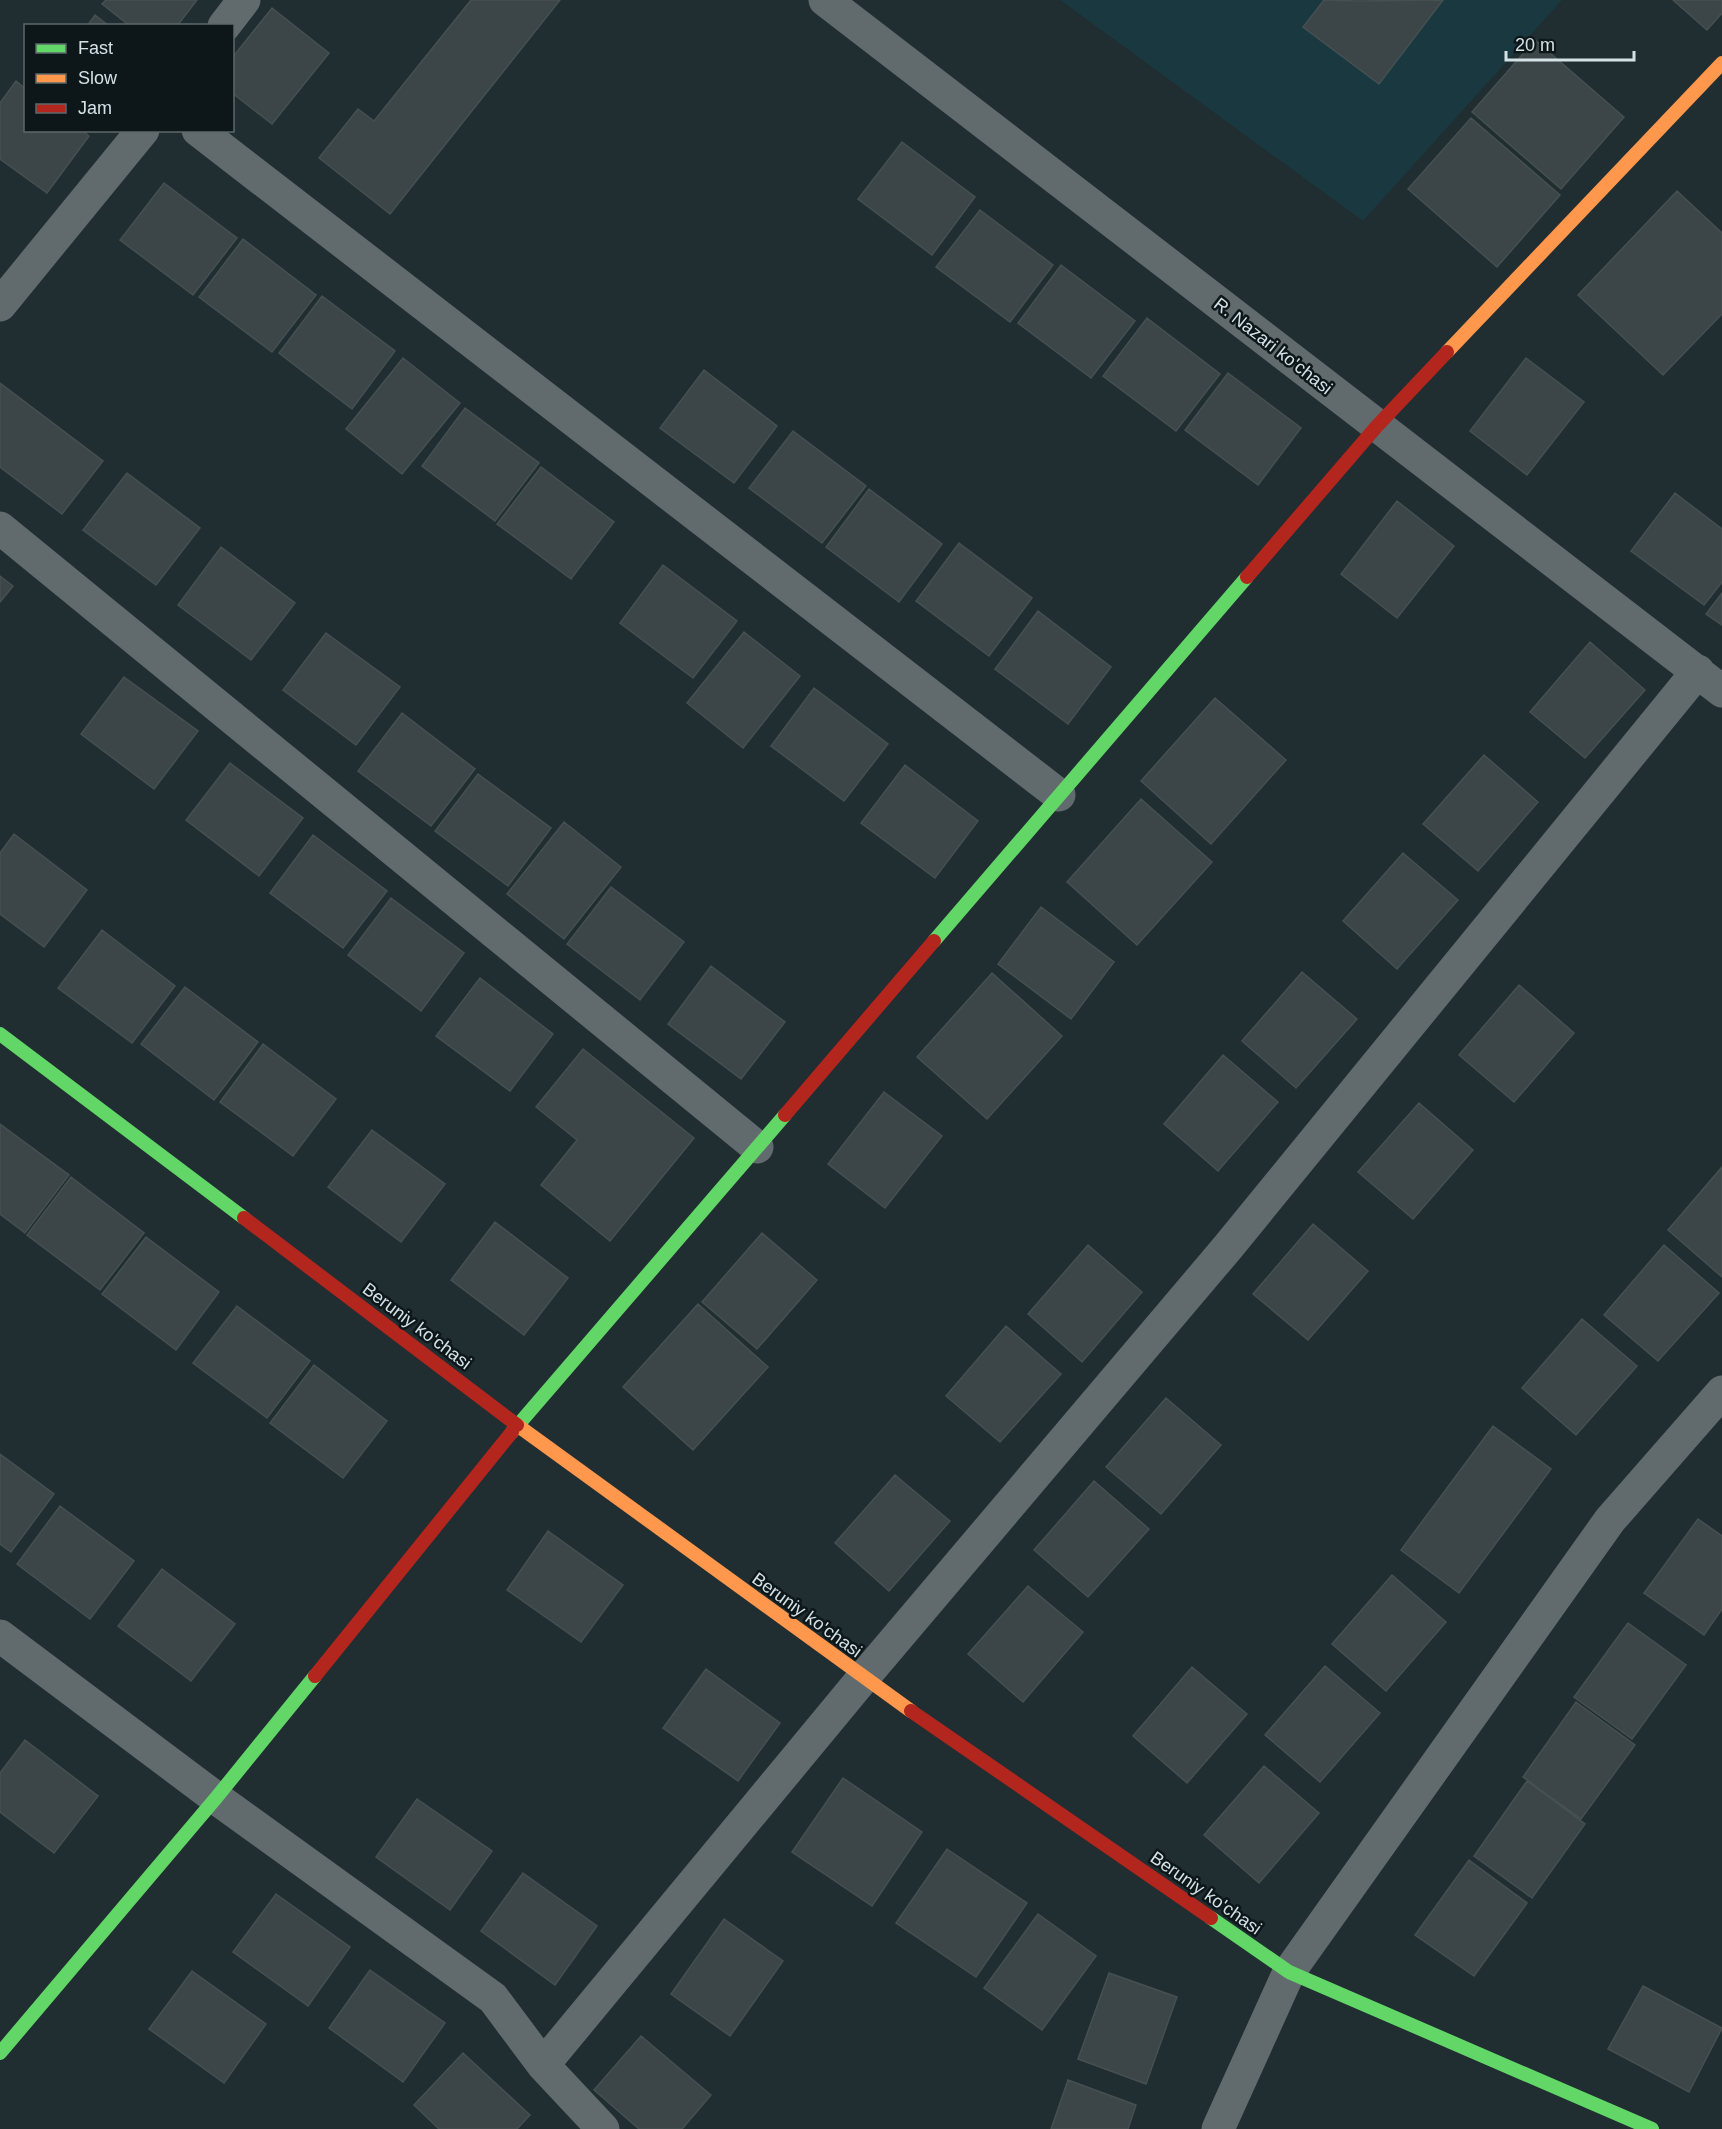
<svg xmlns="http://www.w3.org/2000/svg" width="1722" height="2129" font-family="Arial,sans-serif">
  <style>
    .built { fill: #1a383f }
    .building { fill: #3c4648; stroke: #455051; stroke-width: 1.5 }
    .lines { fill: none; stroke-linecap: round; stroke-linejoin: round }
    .street { stroke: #616b6d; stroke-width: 33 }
    .fast { stroke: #63d668; stroke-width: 14 }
    .slow { stroke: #ff974d; stroke-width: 14 }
    .jam { stroke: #b3261e; stroke-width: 14 }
    .labels { text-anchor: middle; stroke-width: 5; stroke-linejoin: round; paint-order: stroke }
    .street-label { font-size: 18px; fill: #d4e1e5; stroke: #0d171a }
  </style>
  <rect width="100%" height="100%" fill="#202d31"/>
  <path class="built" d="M1060 0H1562L1363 221Z"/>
  <path class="building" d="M106 0H197L177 26H130L102 4Z
    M471 0H560L390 214 319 158 358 109 374 121Z
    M1324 0 1358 1 1443 0 1379 84 1303 27Z
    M1673 0H1722V13L1707 30Z
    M272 8 329 53 272 124 232 93V58Z
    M95 15 109 26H87Z
    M1535 40 1624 117 1561 189 1472 112Z
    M16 81 26 89V130H82L89 136 47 193 0 159V103Z
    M1471 118 1560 195 1497 267 1408 189Z
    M902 142 975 197 932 255 858 199Z
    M164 183 237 238 193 295 120 240Z
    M1677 191 1722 233V314L1663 375 1578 295Z
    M980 210 1053 265 1010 322 936 267Z
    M243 239 316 295 272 352 199 297Z
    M1061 265 1135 321 1091 378 1018 323Z
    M322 296 395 351 352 409 279 353Z
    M1147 318 1220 374 1176 431 1103 376Z
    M403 358 460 403 402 474 346 429Z
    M1526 358 1584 402 1527 475 1470 431Z
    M704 370 777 426 734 483 660 428Z
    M1228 373 1301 428 1258 485 1185 430Z
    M0 383 103 461 62 514 0 467Z
    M465 408 539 463 495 521 422 466Z
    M793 431 866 486 822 543 749 488Z
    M541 467 614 522 571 579 497 524Z
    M127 473 200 528 156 585 83 530Z
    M869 489 942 544 899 602 826 547Z
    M1675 493 1722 529V582L1704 605 1631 551Z
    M1397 501 1454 546 1397 618 1341 574Z
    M959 543 1032 598 989 656 916 601Z
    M221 547 295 603 251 660 178 605Z
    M663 565 737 621 693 678 620 623Z
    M0 576 13 586 0 602Z
    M1722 593V625L1706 614Z
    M1038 611 1111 667 1068 724 995 669Z
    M744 632 800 676 743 748 687 703Z
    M326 633 400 687 356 745 283 690Z
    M1590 642 1645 690 1585 758 1530 712Z
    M124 677 198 731 154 789 81 734Z
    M814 688 888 744 844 801 771 746Z
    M1215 698 1286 760 1211 844 1141 781Z
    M402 713 475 769 431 826 358 771Z
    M1484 755 1538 802 1478 871 1423 824Z
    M230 763 303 818 259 876 186 820Z
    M905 765 978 821 935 878 861 823Z
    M478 774 551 828 508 886 435 831Z
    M1141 799 1212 862 1137 945 1067 882Z
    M564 822 621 867 564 939 507 894Z
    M14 834 87 890 44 947 0 914V853Z
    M313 835 387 891 343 948 270 893Z
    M1403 853 1458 900 1397 969 1343 921Z
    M611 887 684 942 640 1000 567 944Z
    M391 898 464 953 421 1011 348 955Z
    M1041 907 1114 962 1071 1019 998 964Z
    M102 930 175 986 132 1043 58 988Z
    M711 966 785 1022 741 1079 668 1024Z
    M1302 972 1357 1019 1296 1088 1242 1041Z
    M992 973 1062 1036 987 1119 917 1057Z
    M480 978 553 1034 510 1091 436 1036Z
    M1519 985 1574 1033 1514 1102 1459 1055Z
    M185 987 258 1042 214 1100 141 1044Z
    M263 1044 336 1099 293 1156 220 1102Z
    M583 1049 694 1138 610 1241 541 1185 577 1140 536 1107Z
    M1223 1055 1278 1102 1218 1171 1164 1124Z
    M884 1092 942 1136 885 1208 828 1164Z
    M1419 1103 1473 1150 1413 1219 1358 1172Z
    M0 1124 69 1175 25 1233 0 1214Z
    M372 1130 445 1184 401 1242 328 1187Z
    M1722 1167V1277L1668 1230Z
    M71 1177 144 1233 100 1290 27 1235Z
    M495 1222 568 1278 524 1335 451 1280Z
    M1313 1224 1368 1271 1308 1340 1253 1294Z
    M762 1233 817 1280 757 1349 702 1302Z
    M146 1237 219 1292 176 1350 102 1294Z
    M1088 1245 1142 1292 1082 1362 1028 1314Z
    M1664 1245 1719 1293 1658 1361 1604 1315Z
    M698 1304 768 1367 693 1450 623 1387Z
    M237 1306 310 1361 267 1418 193 1363Z
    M1582 1319 1637 1366 1576 1435 1522 1388Z
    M1006 1326 1061 1374 1000 1442 946 1396Z
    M314 1365 387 1421 343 1478 270 1423Z
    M1166 1398 1221 1445 1161 1514 1106 1467Z
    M1493 1426 1551 1469 1459 1593 1401 1550Z
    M0 1454 54 1494 11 1552 0 1544Z
    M895 1475 950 1521 889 1591 835 1543Z
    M1094 1481 1149 1529 1088 1597 1034 1550Z
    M60 1506 134 1561 90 1619 17 1564Z
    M1698 1519 1722 1536V1609L1704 1635 1644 1593Z
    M548 1531 623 1585 581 1642 507 1590Z
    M162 1569 235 1624 191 1681 118 1626Z
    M1392 1575 1446 1622 1386 1691 1332 1644Z
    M1028 1586 1083 1632 1023 1702 968 1654Z
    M1628 1623 1686 1665 1632 1739 1574 1697Z
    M1325 1666 1380 1713 1320 1782 1265 1735Z
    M1192 1667 1247 1714 1187 1783 1133 1736Z
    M706 1669 780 1723 738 1781 663 1728Z
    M1576 1702 1635 1745 1581 1819 1523 1777Z
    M25 1740 98 1796 54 1853 0 1812V1773Z
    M1264 1766 1319 1813 1259 1883 1204 1835Z
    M843 1778 922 1832 872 1906 792 1852Z
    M1527 1781 1585 1824 1532 1898 1474 1856Z
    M417 1799 492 1851 450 1910 376 1857Z
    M947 1849 1027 1903 976 1977 896 1923Z
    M1469 1860 1527 1903 1474 1976 1415 1935Z
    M523 1873 597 1926 555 1985 481 1931Z
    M276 1894 350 1947 308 2006 233 1952Z
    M1038 1914 1096 1956 1042 2030 984 1988Z
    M724 1919 783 1961 730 2036 671 1994Z
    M370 1970 445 2023 403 2082 329 2028Z
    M192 1971 266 2024 224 2083 149 2029Z
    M1109 1973 1177 1997 1146 2084 1078 2059Z
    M1643 1986 1722 2028 1689 2092 1608 2049Z
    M641 2036 711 2095 682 2129H639L594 2090Z
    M463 2053 530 2115 517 2129H439L414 2105Z
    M1068 2080 1136 2105 1128 2129H1051Z"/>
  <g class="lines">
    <path class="street" d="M825 0 1722 691
      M224 26 244 0
      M198 130 1059 795
      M0 305 143 130
      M0 528 757 1147
      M0 1636 216 1798 493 1998 543 2065 603 2129
      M543 2065 863 1678 1228 1247 1698 671
      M1218 2129 1289 1972 1610 1520 1722 1392"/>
    <path class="fast" d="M934 941 1247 577
      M0 1034 244 1218
      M512 1432 785 1115
      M1211 1918 1289 1972 1652 2129
      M0 2053 216 1798 315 1676"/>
    <path class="slow" d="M1447 352 1722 63
      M517 1425 911 1711"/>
    <path class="jam" d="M1247 577 1377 426 1447 352
      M785 1115 934 941
      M244 1218 517 1425
      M315 1676 512 1432
      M911 1711 1211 1918"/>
  </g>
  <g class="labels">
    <g class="street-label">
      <text transform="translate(1273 346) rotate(38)" y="6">R. Nazari ko'chasi</text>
      <text transform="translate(417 1326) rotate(37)" y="6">Beruniy ko'chasi</text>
      <text transform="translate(807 1615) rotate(36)" y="6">Beruniy ko'chasi</text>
      <text transform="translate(1206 1893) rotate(35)" y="6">Beruniy ko'chasi</text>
    </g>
  </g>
  <rect x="24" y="24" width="210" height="108" fill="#0d171a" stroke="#5d686b" stroke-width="1.5"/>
  <rect x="36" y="44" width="30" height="9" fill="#63d668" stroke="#5d686b" stroke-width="1.5"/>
  <text x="78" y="54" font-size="18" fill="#d4e1e5">Fast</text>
  <rect x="36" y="74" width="30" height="9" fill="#ff974d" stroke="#5d686b" stroke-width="1.5"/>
  <text x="78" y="84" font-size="18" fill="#d4e1e5">Slow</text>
  <rect x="36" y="104" width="30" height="9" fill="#b3261e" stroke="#5d686b" stroke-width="1.5"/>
  <text x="78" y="114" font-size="18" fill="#d4e1e5">Jam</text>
  <path d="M1506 51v9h128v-9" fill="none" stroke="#d4e1e5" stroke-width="3"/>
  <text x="1515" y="51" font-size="18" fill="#d4e1e5" stroke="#0d171a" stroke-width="4.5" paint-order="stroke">20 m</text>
</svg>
